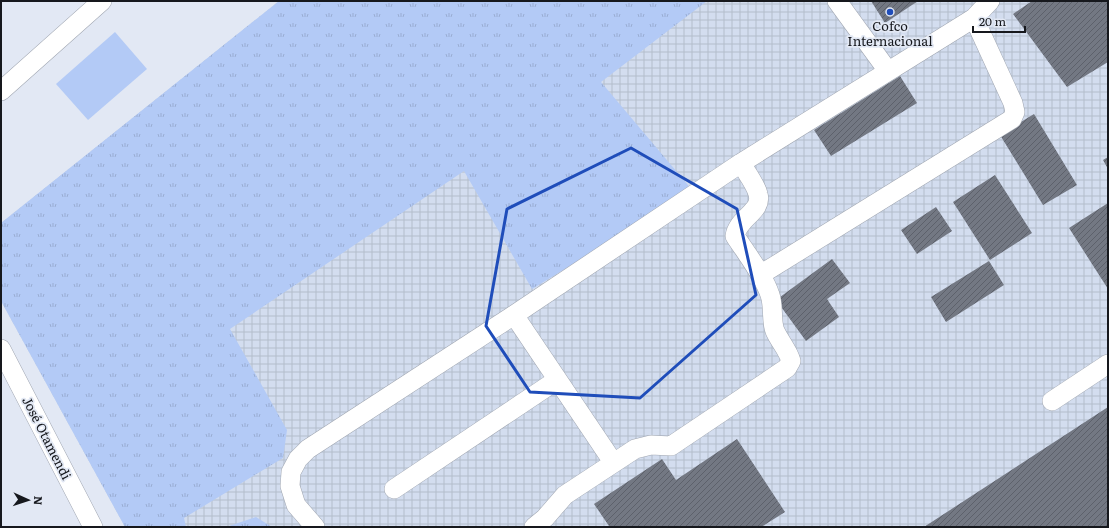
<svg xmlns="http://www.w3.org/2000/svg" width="1109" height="528" font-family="Literata,serif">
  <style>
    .industrial { fill: url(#industrial-grid) }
    .grass { fill: url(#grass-tufts) }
    .pitch { fill: #b3caf6 }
    .building { fill: url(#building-hatch) }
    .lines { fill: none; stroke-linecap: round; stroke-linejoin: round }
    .minor-casing { stroke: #a1a7b2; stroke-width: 20 }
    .minor { stroke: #fff; stroke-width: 19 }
    .marked { fill: none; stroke: #1f4dba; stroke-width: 3; stroke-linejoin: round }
    .poi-dot { fill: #1f4dba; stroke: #e2e8f4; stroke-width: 1.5 }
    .labels { text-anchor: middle; stroke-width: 3.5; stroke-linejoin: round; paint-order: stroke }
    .poi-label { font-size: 13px; fill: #16181d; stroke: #e2e8f4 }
    .street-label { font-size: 13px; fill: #16181d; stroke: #e2e8f4 }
  </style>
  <defs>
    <pattern id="industrial-grid" width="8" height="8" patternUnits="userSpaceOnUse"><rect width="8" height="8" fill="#d3ddef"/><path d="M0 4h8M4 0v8" fill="none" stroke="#b4bdcc"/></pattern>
    <pattern id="grass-tufts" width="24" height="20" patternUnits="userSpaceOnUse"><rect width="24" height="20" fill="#b3caf6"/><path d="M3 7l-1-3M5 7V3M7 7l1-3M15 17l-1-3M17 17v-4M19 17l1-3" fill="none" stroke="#99add2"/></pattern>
    <pattern id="building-hatch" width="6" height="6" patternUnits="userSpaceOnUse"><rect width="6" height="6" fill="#737883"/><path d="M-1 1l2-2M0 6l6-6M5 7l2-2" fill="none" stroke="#5d616b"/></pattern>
  </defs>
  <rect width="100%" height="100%" fill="#e2e8f4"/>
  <path class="industrial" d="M279 1H1108V527H125L1 301V223Z"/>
  <path class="grass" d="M279 1H707L601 82 693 191 532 289 464 171 230 329 287 430 283 458 184 518 186 527H125L1 301V223Z
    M256 517 272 527H226Z"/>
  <path class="pitch" d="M115 32 147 69 88 120 56 84Z"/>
  <path class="building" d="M871 1H918L885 23Z
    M1032 1H1108V62L1067 87 1013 14Z
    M900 76 917 103 831 156 814 130Z
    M1034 114 1077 185 1043 205 1000 135Z
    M1108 157V169L1103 160Z
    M995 175 1032 233 990 260 953 202Z
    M1108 203V289L1069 228Z
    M936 207 952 231 917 254 901 230Z
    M832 259 850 283 827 299 839 317 806 341 776 300Z
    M989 261 1004 285 946 322 931 297Z
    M1108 407V527H924Z
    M737 439 785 512 761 527H607L609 526 594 504 662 459 676 480Z"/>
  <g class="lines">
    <defs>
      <path id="minor" d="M837 1 888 71
        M1 91 102 1
        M760 275 1012 119 1015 112 1013 103 974 18
        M514 315 613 462
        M1 349 93 527
        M1052 401 1108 364
        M394 489 557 380
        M315 527 296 505 290 486 291 472 298 459 308 449 514 315 741 163 974 18 990 1
        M534 527 545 518 565 495 635 449 651 445 671 446 787 368 791 361C788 350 780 342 775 331 771 322 774 306 770 295 764 276 746 253 735 236 738 217 763 212 758 194 756 185 746 172 741 163"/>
    </defs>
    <use href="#minor" class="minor-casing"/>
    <use href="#minor" class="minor"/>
  </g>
  <path class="marked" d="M631 148 737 209 756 295 640 398 530 392 486 326 507 209Z"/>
  <circle class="poi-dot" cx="890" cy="12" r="4"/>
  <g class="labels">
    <g class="poi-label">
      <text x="890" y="31">Cofco<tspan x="890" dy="15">Internacional</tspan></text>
    </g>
    <g class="street-label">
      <text transform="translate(47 438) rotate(63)" y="5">José Otamendi</text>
    </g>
  </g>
  <rect width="1109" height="528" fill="none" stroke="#16181d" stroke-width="4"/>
  <g transform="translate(28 500) rotate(93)" stroke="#e2e8f4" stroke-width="3" paint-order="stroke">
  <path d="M0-3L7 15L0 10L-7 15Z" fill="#16181d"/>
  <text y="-6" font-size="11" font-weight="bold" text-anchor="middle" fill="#16181d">N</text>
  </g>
  <path d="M973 26v6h52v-6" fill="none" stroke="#16181d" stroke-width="2"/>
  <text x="979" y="26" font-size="12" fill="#16181d" stroke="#e2e8f4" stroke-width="3" paint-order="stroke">20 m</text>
</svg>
